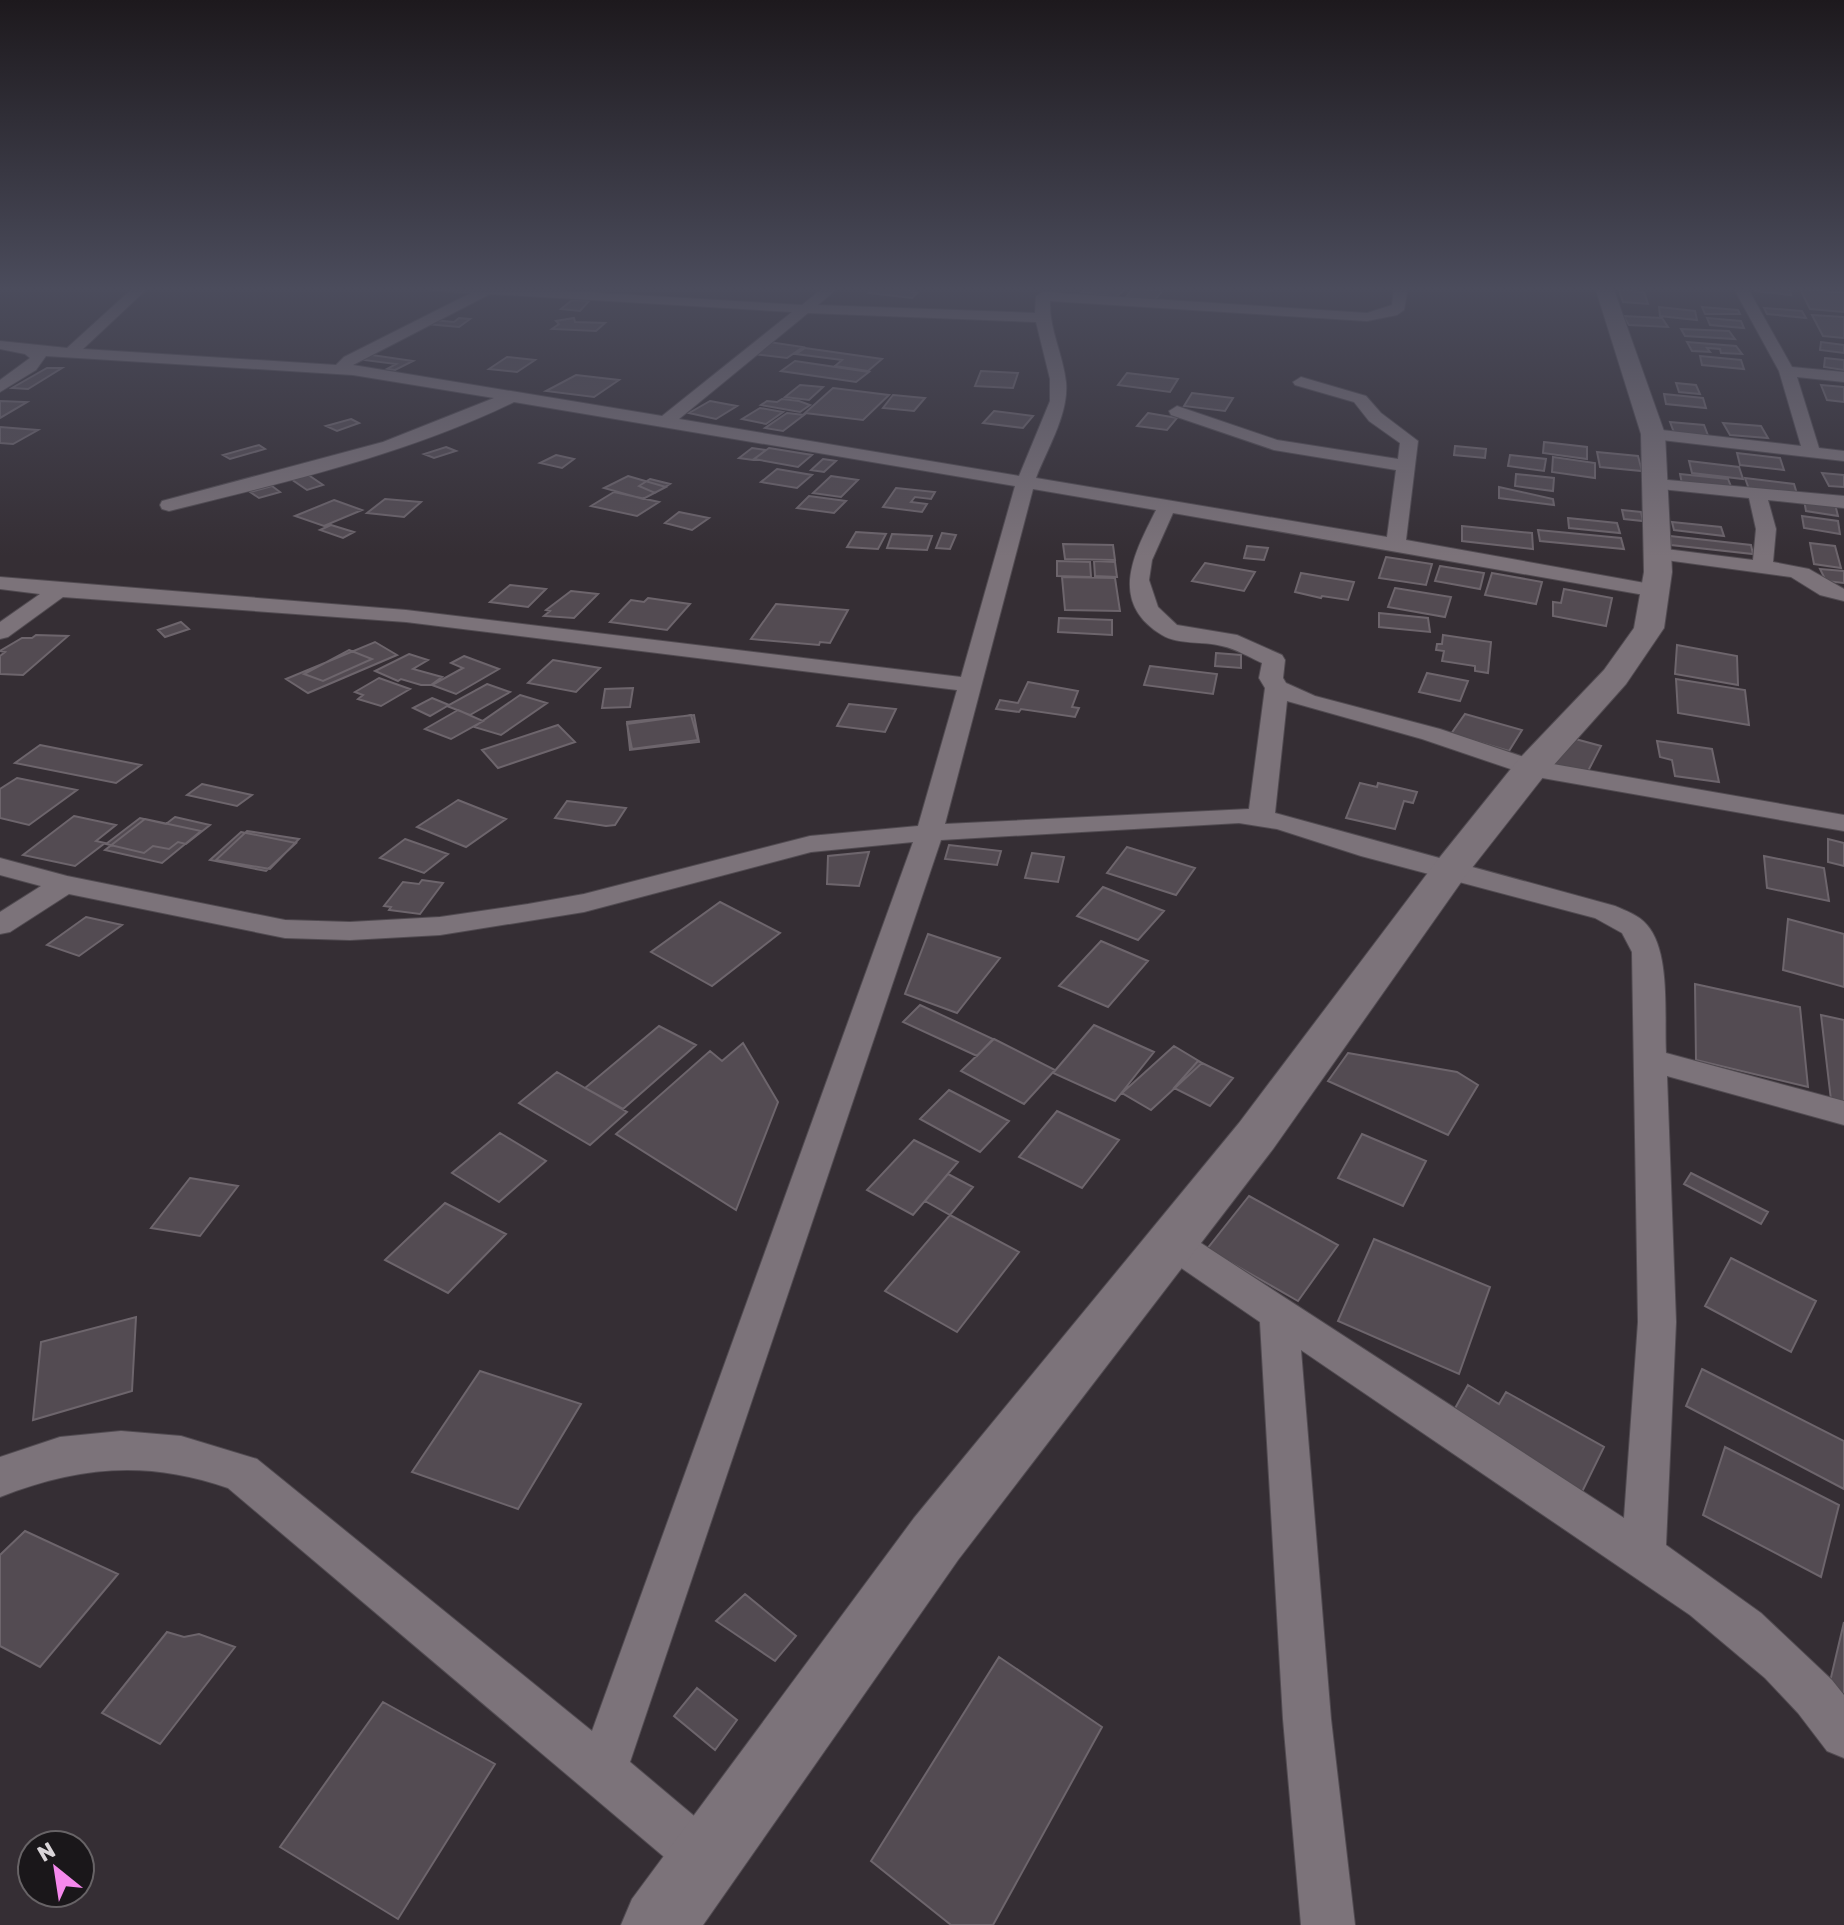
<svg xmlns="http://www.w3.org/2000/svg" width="1844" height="1925" font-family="Rubik,sans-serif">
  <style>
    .building { fill: #534b52; stroke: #6d656c; stroke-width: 2 }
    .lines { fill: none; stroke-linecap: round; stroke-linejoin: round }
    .street-casing { stroke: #514b51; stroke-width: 2 }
    .secondary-casing { stroke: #514b51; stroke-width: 2 }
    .street { fill: #7c737a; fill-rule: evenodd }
    .secondary { fill: #7c737a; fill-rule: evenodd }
  </style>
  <rect width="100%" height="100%" fill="#352e34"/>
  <path class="building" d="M875 287 914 290 912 292 917 293 912 298 869 293Z
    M1089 287H1128L1116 297 1082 292Z
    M1755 287 1790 289 1791 295 1755 291Z
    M1134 288 1162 291 1155 300 1126 297Z
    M1800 289 1844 293V312L1810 309Z
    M1619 290 1644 292 1648 304 1623 302Z
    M571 301 575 300 589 301 580 311 561 309Z
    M1659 307 1695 311 1697 320 1660 316Z
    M1702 307 1738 310 1740 314H1705Z
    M1764 308 1802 311 1806 318 1767 314Z
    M1812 315 1844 317V338L1823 336Z
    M1623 316 1662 318 1668 327 1629 325Z
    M459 318 470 319 459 327 426 324 432 320 454 322Z
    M574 318 575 322 605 323 596 331 552 329 559 324 556 321Z
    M1707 318 1741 321 1744 328 1710 325Z
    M1681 329 1729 331 1735 339 1685 336Z
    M769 342 803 347 787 358 753 354Z
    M1687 342 1736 346 1742 354 1721 353 1720 349 1707 348 1710 352 1692 351Z
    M1821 342 1844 345V353L1820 350Z
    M805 348 882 359 868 371 835 366 842 360 796 354Z
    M365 354 413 361 395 370 387 369 396 364 356 359Z
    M1700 356 1741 360 1744 369 1702 365Z
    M507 357 535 360 517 372 489 369Z
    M1825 358 1844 360V370L1824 367Z
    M795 361 869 372 856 382 781 371Z
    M47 368H62L28 389 12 388Z
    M981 371 1018 373 1013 388 975 386Z
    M1127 373 1178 379 1170 392 1118 385Z
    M576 375 619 380 594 397 546 391Z
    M1676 383 1696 385 1700 394 1679 392Z
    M800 385 823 387 809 400 785 397Z
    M1821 385 1844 387V402L1827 400Z
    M833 388 889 395 863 420 805 413Z
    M1192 393 1233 398 1225 411 1184 406Z
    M1664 394 1703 398 1706 408 1666 404Z
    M893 395 925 398 914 411 883 408Z
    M782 399 799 401 810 405 800 412 761 405 767 401 777 402Z
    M0 401 27 402 0 418Z
    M710 401 737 406 716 419 689 413Z
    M760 408 783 412 766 424 742 419Z
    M994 411 1033 416 1023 428 983 423Z
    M787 413 804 415 783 431 765 428Z
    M1148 413 1177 418 1167 430 1137 426Z
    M351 419 359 423 337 431 326 426Z
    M1670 422 1704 425 1709 438 1675 435Z
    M1723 423 1761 426 1768 438 1730 435Z
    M0 427 38 430 13 444 0 443Z
    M1544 442 1587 447V459L1543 453Z
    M259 445 265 449 230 459 223 455Z
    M1455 446 1486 449 1485 458 1454 455Z
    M446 447 456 451 434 458 424 454Z
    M752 448 766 450 753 460 739 458Z
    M769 448 812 455 798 467 754 459Z
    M1597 452 1638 456 1642 471 1600 467Z
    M1737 453 1780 458 1784 470 1740 465Z
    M556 455 574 459 562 468 540 463Z
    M1510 455 1546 459 1544 471 1508 466Z
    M1553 457 1595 463V478L1552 472Z
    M823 459 836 461 824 472 811 470Z
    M1689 461 1739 467 1743 479 1692 473Z
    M777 469 812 475 797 488 761 482Z
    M1822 473 1844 475V487L1829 486Z
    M307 474 323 485 307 490 291 479Z
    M1516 474 1554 478 1553 491 1515 486Z
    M1680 474 1728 479 1732 489 1682 484Z
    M628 476 666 487 643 499 604 488Z
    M831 476 858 480 841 497 813 493Z
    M1745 478 1794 484 1797 494 1750 492Z
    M650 479 670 484 655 493 639 486Z
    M272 486 280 492 259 498 250 492Z
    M1499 487 1553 499 1554 505 1499 498Z
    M896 488 935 492 931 499 915 497 911 502 927 504 922 512 883 507Z
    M614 492 659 502 637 516 591 506Z
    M809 496 846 501 834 513 797 508Z
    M385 499 421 502 404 517 367 513Z
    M334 500 362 510 324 526 295 516Z
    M1804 500 1835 504 1838 516 1806 511Z
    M1622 510 1641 512 1643 521 1624 519Z
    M679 512 709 518 692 530 665 523Z
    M1802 516 1838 521 1840 534 1804 528Z
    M1568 518 1617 523 1620 533 1569 528Z
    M1672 522 1721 527 1724 536 1674 530Z
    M331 525 354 532 343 538 320 530Z
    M1462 526 1532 533 1533 549 1462 541Z
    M1538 530 1621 538 1624 549 1540 541Z
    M856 532 886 534 878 549 847 547Z
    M942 533 956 535 950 549 936 548Z
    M892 534 932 536 927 550 887 548Z
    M1670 536 1751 545 1753 554 1671 545Z
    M1810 543 1835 546 1841 568 1814 564Z
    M1063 544 1113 545 1115 560 1065 559Z
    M1247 546 1268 548 1264 560 1244 558Z
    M1386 557 1432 564 1426 585 1379 578Z
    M1057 561 1090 562 1091 577 1057 576Z
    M1094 561 1115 562 1117 577 1095 576Z
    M1205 563 1255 572 1244 591 1192 581Z
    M1440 566 1484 573 1480 589 1435 581Z
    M1820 569 1844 571V583L1826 581Z
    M1301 573 1354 582 1348 600 1322 596 1321 598 1295 592Z
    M1492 573 1542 582 1536 604 1485 595Z
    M1062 577 1115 578 1120 611 1065 610Z
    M510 585 546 589 528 607 490 602Z
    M1395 588 1451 597 1445 617 1388 607Z
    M1564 589 1612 598 1606 626 1553 616V602L1561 603Z
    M571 591 598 594 574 618 544 616 550 611 546 610Z
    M648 598 690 604 667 630 610 622 631 600 644 602Z
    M776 604 848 610 830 643 820 642 819 645 751 639Z
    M1379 613 1428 618 1430 632 1379 627Z
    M1059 618 1112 620V635L1058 632Z
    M181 622 189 629 165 637 158 630Z
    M36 635 68 636 23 675 0 674V656L5 652 0 651 22 638H32Z
    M1443 635 1491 642 1488 673 1475 671V666L1442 661 1444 651 1436 650 1437 644H1442Z
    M375 642 397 655 308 693 286 679Z
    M1677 645 1737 656 1738 685 1675 674Z
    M349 650 372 659 323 681 304 674Z
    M1216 653 1241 655V668L1215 666Z
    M409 654 428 660 413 669 442 677 431 685H421L401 679 398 681 375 671Z
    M464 656 499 669 456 694 432 685 463 668 451 663Z
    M553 660 600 668 576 692 528 683Z
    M1150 666 1217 674 1213 694 1144 685Z
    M1427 673 1468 681 1460 701 1419 692Z
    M379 678 410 689 381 706 358 699 363 695 355 692Z
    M1676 679 1745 690 1749 725 1678 713Z
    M1028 682 1078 691 1072 707 1079 708 1075 717 1021 709 1019 712 996 709 1000 700 1018 703Z
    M487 684 510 692 470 715 447 706Z
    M633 688 630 707 602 708 605 689Z
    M520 695 547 703 501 735 474 727Z
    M432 698 449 705 430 716 413 708Z
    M849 704 896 709 885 732 837 726Z
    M458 710 483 721 451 739 425 729Z
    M1465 714 1522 730 1509 751 1451 734Z
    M691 715 698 740 632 749 627 724Z
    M694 715 699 742 630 750 627 722Z
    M558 725 575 742 498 768 482 750Z
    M1568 737 1601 746 1586 775 1552 765Z
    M1657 741 1712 749 1719 782 1675 776 1672 760 1660 757Z
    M40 745 141 765 116 783 15 763Z
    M17 778 77 790 29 825 0 818V789Z
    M1360 783 1377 787 1378 783 1417 792 1413 803 1404 801 1395 829 1346 818Z
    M202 784 252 795 237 806 187 795Z
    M458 800 506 819 466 847 417 827Z
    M567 801 626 808 615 825 606 826 555 818Z
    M74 816 116 825 96 841 105 843 75 866 23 855Z
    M175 817 210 825 186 844 178 842 169 849 153 846 144 853 106 844 140 818 166 824Z
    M145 819 201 831 162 863 105 850Z
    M247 831 299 839 270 869 216 860Z
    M241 832 296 843 266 871 210 860Z
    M405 839 448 854 424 873 380 858Z
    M1828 839 1844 843V866L1828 862Z
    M949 845 1001 851 997 865 945 859Z
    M1127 847 1195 868 1176 895 1107 873Z
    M869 852 859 886 827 884 828 856Z
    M1032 853 1064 857 1058 882 1025 878Z
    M1764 856 1824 868 1829 901 1767 888Z
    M422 880 443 883 420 914 389 910 391 907 384 906 403 882 419 884Z
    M1103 887 1164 911 1138 940 1077 916Z
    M720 902 780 933 712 986 651 952Z
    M86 917 122 925 79 956 47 945Z
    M1788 919 1844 934V987L1783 970Z
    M928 934 1000 958 957 1013 905 994Z
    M1101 941 1148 961 1108 1007 1059 986Z
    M1695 984 1800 1007 1808 1087 1696 1060Z
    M920 1005 993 1039 977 1056 903 1022Z
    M1821 1015 1844 1020V1103L1831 1100Z
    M1094 1025 1154 1052 1115 1101 1053 1073Z
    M659 1026 696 1045 623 1109 585 1088Z
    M994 1039 1055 1070 1024 1104 961 1071Z
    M743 1043 778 1102 736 1210 616 1134 710 1051 722 1061Z
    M1174 1046 1202 1063 1151 1110 1122 1093Z
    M1348 1053 1457 1072 1478 1085 1448 1135 1328 1081Z
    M1198 1061 1233 1078 1210 1106 1174 1088Z
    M557 1072 627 1112 590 1145 519 1103Z
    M949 1090 1009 1121 980 1152 920 1119Z
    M1057 1111 1119 1140 1082 1188 1019 1157Z
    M500 1133 546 1161 499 1202 452 1173Z
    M1362 1134 1426 1161 1403 1206 1338 1178Z
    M914 1140 958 1162 913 1215 867 1190Z
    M1691 1173 1768 1212 1761 1224 1684 1184Z
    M948 1174 973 1187 950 1215 925 1201Z
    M190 1178 238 1186 200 1236 151 1228Z
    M1249 1196 1338 1245 1298 1301 1207 1249Z
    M445 1203 506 1234 448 1293 385 1260Z
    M950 1215 1019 1252 957 1332 885 1291Z
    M1374 1239 1490 1287 1459 1374 1338 1321Z
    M1731 1258 1816 1301 1791 1352 1705 1306Z
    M136 1317 132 1391 33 1420 41 1342Z
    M1702 1369 1844 1441V1489L1686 1406Z
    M480 1371 581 1404 518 1509 412 1472Z
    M1468 1385 1499 1404 1506 1392 1604 1447 1579 1498 1448 1421Z
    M1725 1447 1839 1505 1821 1577 1703 1515Z
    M25 1531 118 1574 40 1667 0 1646V1555Z
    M745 1594 796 1636 775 1661 716 1621Z
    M1844 1622V1714L1825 1703Z
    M167 1632 184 1637 199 1634 235 1647 160 1744 102 1713Z
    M999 1657 1102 1727 993 1925H951L871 1861Z
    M697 1688 737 1720 715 1750 674 1716Z
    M383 1702 495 1764 398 1919 280 1847Z"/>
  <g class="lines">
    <defs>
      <path id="street" d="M134 287H149L83 349 336 365 344 357 471 293 432 291 425 287H498L802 305 824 287H839L818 305 1035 313 1036 296 1043 292 1367 313 1392 305 1394 287H1408L1404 310 1397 315 1367 321 1050 301C1049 329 1063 354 1066 382 1069 414 1047 449 1036 478L1387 537 1396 470 1274 450 1171 415 1169 411 1177 406 1277 440 1398 459 1400 443 1369 421 1354 402 1295 385 1293 382 1301 377 1366 396 1381 413 1418 441 1406 540 1656 585 1666 591 1656 597 1173 513 1152 560 1149 580 1158 607 1177 625 1237 635 1282 655 1285 660 1283 678 1286 683 1315 696 1440 729 1536 761 1844 815V831L1531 776 1422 739 1287 701 1275 813 1615 906C1626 911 1639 915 1647 925 1671 952 1664 1017 1666 1053L1844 1101V1125L1667 1076 1676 1322 1666 1545 1761 1613 1832 1680 1844 1695V1758L1827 1751 1798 1713 1765 1678 1690 1615 1301 1350 1331 1719 1355 1925H1301L1283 1719 1260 1322 1158 1252 1153 1242 1158 1232 1171 1227 1184 1232 1624 1518 1638 1322 1632 952 1622 933 1595 918 1361 856 1277 829 1239 823 941 840 630 1762 725 1842 733 1860 725 1878 707 1886 689 1878 228 1488C147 1460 79 1466 0 1497V1457L60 1437 121 1431 181 1436 257 1459 592 1731 913 842 811 852 584 912 440 935 350 940 285 938 69 894 10 932 0 934V912L41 886 0 875V858L67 876 285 920 350 922 440 917 528 904 584 894 810 836 918 826 957 690 406 622 63 597 8 637 0 639V622L40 594 0 589V577L406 610 961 677 1015 486 514 402C405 455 286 482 169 511L162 509 160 505 162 501 383 442 494 398 353 375 46 356 36 370 0 392V380L30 358 25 354 0 349V341L67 348ZM490 294 792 312 662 416 353 365ZM808 313 1036 322 1050 379V401L1019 476 679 419ZM1033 489 1156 510C1135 552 1107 602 1162 635 1178 645 1204 641 1222 646 1236 649 1249 657 1262 663L1259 678 1265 688 1249 809 945 824Z
        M1733 287H1747L1792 367 1844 372V382L1797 377 1819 448 1844 451V461L1653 439 1644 434 1653 429 1801 446 1779 371Z
        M1657 479 1844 496V508L1768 500 1776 529 1773 562 1809 569 1844 589V601L1820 595 1791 577 1651 558 1648 554 1658 548 1753 560 1756 529 1749 498 1651 488 1648 484Z"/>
      <path id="secondary" d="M1595 287H1613L1665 434 1672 572 1664 628 1626 684 1544 776 1464 878 1273 1149 958 1560 703 1925H621L632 1899 914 1518 1239 1123 1436 862 1518 760 1604 670 1634 628 1644 572 1641 434Z"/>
    </defs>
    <use href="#street" class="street-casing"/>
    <use href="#secondary" class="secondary-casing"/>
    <use href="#street" class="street"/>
    <use href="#secondary" class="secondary"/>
  </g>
  <linearGradient id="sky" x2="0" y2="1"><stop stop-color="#1d191d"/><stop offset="0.52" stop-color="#4b4c5c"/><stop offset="1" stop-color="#4b4c5c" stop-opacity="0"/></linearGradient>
  <rect width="1844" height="556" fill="url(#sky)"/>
  <g transform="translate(56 1869) rotate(330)"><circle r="38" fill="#1a171a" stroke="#676366" stroke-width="2"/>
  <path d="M0-6L14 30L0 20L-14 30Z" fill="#f688ed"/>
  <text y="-12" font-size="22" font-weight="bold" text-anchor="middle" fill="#dad5d9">N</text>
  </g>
</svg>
